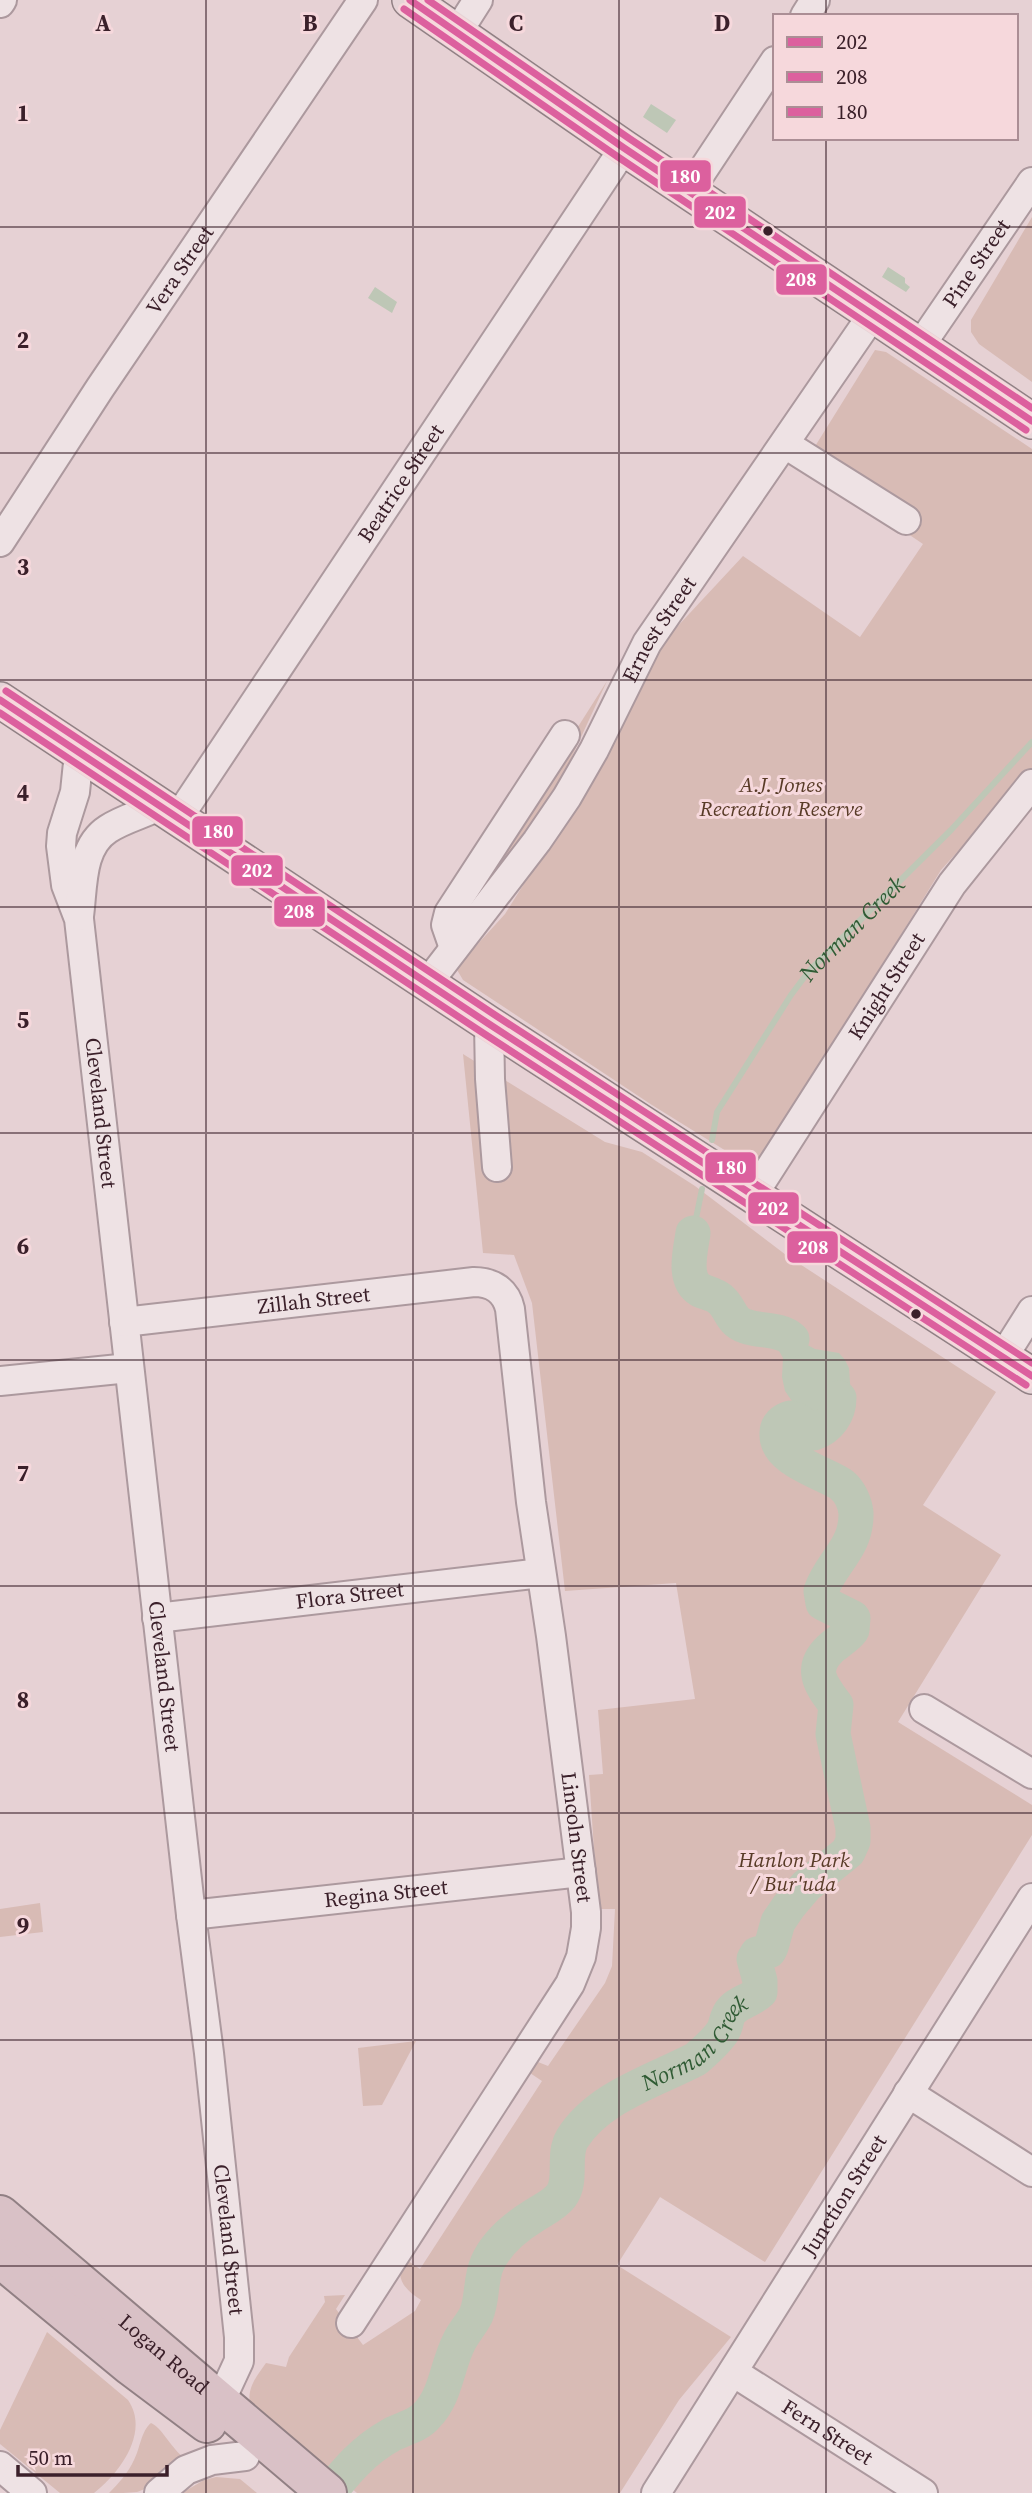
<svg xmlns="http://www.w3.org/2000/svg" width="1032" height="2493" font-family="'Source Serif 4',serif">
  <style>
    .green { fill: #d8bbb5 }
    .water { fill: #bec7b6 }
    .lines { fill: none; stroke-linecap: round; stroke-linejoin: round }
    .stream { stroke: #bec7b6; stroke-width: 6 }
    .river { stroke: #bec7b6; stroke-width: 35 }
    .minor-casing { stroke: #ac999e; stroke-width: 32 }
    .major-casing { stroke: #918084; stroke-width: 38 }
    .highway-casing { stroke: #918084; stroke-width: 42 }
    .minor { stroke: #eee2e4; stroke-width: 28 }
    .major { stroke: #e6d4d7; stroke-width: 35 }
    .highway { stroke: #d9c1c6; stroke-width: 38 }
    .bus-1-casing { stroke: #f6d8dc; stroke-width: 12 }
    .bus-2-casing { stroke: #f6d8dc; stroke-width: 12 }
    .bus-3-casing { stroke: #f6d8dc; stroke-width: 12 }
    .bus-1 { stroke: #dc609e; stroke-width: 7 }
    .bus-2 { stroke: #dc609e; stroke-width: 7 }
    .bus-3 { stroke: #dc609e; stroke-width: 7 }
    .grid { fill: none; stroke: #3b202a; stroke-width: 2; stroke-opacity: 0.55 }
    .bus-dot { fill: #3b202a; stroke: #f6d8dc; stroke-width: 2.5 }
    .labels { text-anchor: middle; stroke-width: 6; stroke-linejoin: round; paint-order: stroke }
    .street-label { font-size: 21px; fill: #3b202a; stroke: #f6d8dc }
    .park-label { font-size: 21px; font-style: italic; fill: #583b27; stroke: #f6d8dc }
    .water-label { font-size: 23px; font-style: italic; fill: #305b34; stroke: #f6d8dc }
    .grid-label { font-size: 23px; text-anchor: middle; font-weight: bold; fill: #3b202a; stroke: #f6d8dc; stroke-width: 6; stroke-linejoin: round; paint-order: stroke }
    .line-badge { stroke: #f6d8dc; stroke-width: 2.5 }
    .badge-label { font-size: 19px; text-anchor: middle; font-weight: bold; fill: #fff }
  </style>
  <rect width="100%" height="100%" fill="#e6d1d4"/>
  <path class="green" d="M1032 217V382L979 344 971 332V320Z
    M875 350 886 352 1032 449V769L941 870 763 1158 758 1162 747 1164 652 1105 463 980 456 968 505 914 612 743 662 643 743 556 860 637 923 544 804 464Z
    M607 681 563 776 506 864 481 895 455 921Z
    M463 1054 605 1142 642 1152 695 1186 786 1255 996 1392 923 1505 1001 1555 898 1722 1032 1805V1835L765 2262 660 2197 617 2265 731 2337 679 2400 620 2493H357L250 2404C247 2387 257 2376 266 2363L286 2367 289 2357 325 2302 324 2296 345 2295 336 2309 363 2345 415 2311 421 2300C405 2290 393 2277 405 2259L420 2269 542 2081 527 2071 533 2060 548 2066 605 1983 612 1966 615 1909H598L589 1775 603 1774 598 1710 695 1699 676 1583 565 1591 532 1303 514 1255 483 1253Z
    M40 1903 43 1932 0 1937V1909Z
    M416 2041 382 2105 363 2106 358 2048Z
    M47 2332 128 2400C150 2432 120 2473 94 2493H60L0 2444V2430Z
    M151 2423C161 2427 171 2447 182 2456 174 2469 152 2488 137 2492 129 2493 117 2493 109 2493 119 2483 128 2473 134 2460 140 2449 141 2431 151 2423Z
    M216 2477 240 2479 257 2493H182L204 2480Z"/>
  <path class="water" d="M651 104 676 120 667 133 643 117Z
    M888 267 905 278V283L910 287 906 292 882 277Z
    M375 287 397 302 392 313 368 298Z
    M761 1326 783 1329 798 1340 815 1349 839 1353 845 1360 849 1368 851 1397 842 1417 825 1433H814V1418L794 1404 785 1391 782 1377 783 1358 772 1338 749 1327Z"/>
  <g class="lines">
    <g class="stream">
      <path id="s1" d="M712 1140 717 1112 791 995 809 971 951 830 1032 742"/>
      <path d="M693 1233 702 1189"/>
    </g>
    <g class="river">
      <path d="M693 1233C691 1249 682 1279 700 1290 706 1293 714 1294 720 1299 731 1308 730 1321 745 1326 761 1332 779 1328 792 1339"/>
      <path id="s2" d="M329 2493C347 2470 364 2450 391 2435 403 2428 417 2427 427 2415 446 2396 447 2365 459 2342 463 2333 471 2325 476 2315 483 2299 480 2280 487 2264 496 2243 517 2226 535 2215 544 2209 554 2205 561 2196 573 2180 562 2156 572 2139 598 2097 654 2081 696 2059 705 2051 717 2041 723 2031 727 2024 726 2016 732 2010 739 2002 752 2000 760 1992V1981L754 1959 757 1954 769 1951 771 1947 778 1922 789 1906 806 1886 848 1852 853 1841V1828L833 1734 836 1705C822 1686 808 1670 830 1649 837 1642 846 1638 852 1630L853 1618 823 1603 821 1591C831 1562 857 1548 856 1513 855 1503 850 1492 842 1485 826 1473 775 1461 777 1433 777 1425 783 1420 790 1418L797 1420 814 1433C829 1428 839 1414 839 1398"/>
    </g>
    <defs>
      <g id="minor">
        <path d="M0 3 2 0"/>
        <path d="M805 16 815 0"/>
        <path d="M457 33 478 0"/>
        <path d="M689 191 775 61"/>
        <path id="s3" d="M920 346 1032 182"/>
        <path d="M785 444 906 520"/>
        <path id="s4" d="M0 542 100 388 363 0"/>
        <path id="s5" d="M79 753 75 792 62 833 61 846 66 885 79 919 191 1915 209 2053 239 2337V2361L213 2417"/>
        <path id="s6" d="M178 818 624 148"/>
        <path d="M79 916C83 887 80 847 108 829 123 819 143 814 159 806"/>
        <path d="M454 948 446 925 449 913 565 735"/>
        <path id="s7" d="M427 984 537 841 567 797 594 750 647 643 873 314"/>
        <path d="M489 1024 490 1079 497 1167"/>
        <path id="s8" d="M753 1195 952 884 1032 784"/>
        <path id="s9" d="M124 1322 474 1282C493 1282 506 1291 510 1309L531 1502 551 1636 586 1912V1928L581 1957 570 1984 351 2323"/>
        <path d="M1003 1357 1032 1311"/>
        <path d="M0 1381 129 1368"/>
        <path id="s10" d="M157 1618 541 1573"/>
        <path d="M924 1709 1032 1774"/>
        <path id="s11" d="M191 1915 581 1872"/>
        <path d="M908 2093 1032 2172"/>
        <path id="s12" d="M733 2372 923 2493"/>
        <path d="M0 2466 32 2493"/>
        <path d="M159 2493 186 2470 212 2460 245 2456"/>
        <path id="s13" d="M656 2493 1032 1898"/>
      </g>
      <path id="major" d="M410 0 624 148 1032 421
        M0 700 489 1024 1032 1376"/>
      <g id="highway">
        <path id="s14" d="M0 2215 327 2493"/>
        <path d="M0 2258 131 2366 207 2423"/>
      </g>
    </defs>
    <use href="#minor" class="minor-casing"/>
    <use href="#major" class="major-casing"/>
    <use href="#highway" class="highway-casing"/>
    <use href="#minor" class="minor"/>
    <use href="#major" class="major"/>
    <use href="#highway" class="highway"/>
    <defs>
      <path id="bus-1" d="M410 0 624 148 1032 421
        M0 700 489 1024 1032 1376"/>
      <path id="bus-2" d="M404 9 618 157 1026 430
        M0 713 483 1033 1026 1385"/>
      <path id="bus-3" d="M428 0 630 139 1032 408
        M6 691 495 1015 1032 1363"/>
    </defs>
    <use href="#bus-1" class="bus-1-casing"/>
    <use href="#bus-2" class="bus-2-casing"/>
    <use href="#bus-3" class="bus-3-casing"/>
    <use href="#bus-1" class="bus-1"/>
    <use href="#bus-2" class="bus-2"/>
    <use href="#bus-3" class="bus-3"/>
  </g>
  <path class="grid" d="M206 0V2493M413 0V2493M619 0V2493M826 0V16M826 138V2493M0 227H1032M0 453H1032M0 680H1032M0 907H1032M0 1133H1032M0 1360H1032M0 1586H1032M0 1813H1032M0 2040H1032M0 2266H1032"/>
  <g class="bus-dot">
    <circle cx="768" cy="231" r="6"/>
    <circle cx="916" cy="1314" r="6"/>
  </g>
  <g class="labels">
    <g class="street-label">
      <text dy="7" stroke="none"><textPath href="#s3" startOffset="100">Pine Street</textPath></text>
      <text dy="7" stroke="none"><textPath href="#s4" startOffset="326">Vera Street</textPath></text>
      <text dy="7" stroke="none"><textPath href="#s6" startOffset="402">Beatrice Street</textPath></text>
      <text dy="7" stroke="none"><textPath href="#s7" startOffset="425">Ernest Street</textPath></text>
      <text dy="7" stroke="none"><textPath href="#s8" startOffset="248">Knight Street</textPath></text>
      <text dy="7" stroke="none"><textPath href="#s5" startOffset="366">Cleveland Street</textPath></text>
      <text dy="7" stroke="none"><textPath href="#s9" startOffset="191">Zillah Street</textPath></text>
      <text dy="7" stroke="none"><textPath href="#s10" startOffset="194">Flora Street</textPath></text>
      <text dy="7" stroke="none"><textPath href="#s5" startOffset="933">Cleveland Street</textPath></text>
      <text dy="7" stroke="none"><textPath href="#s9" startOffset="934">Lincoln Street</textPath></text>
      <text dy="7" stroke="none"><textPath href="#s11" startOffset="196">Regina Street</textPath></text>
      <text dy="7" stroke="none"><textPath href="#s13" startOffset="352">Junction Street</textPath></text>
      <text dy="7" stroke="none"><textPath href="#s5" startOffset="1500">Cleveland Street</textPath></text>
      <text dy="7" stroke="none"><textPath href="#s14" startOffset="215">Logan Road</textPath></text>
      <text dy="7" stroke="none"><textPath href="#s12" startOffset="112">Fern Street</textPath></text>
    </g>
    <g class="park-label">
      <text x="781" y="792">A.J. Jones<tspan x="781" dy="24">Recreation Reserve</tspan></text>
      <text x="794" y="1867">Hanlon Park<tspan x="794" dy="24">/ Bur'uda</tspan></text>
    </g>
    <g class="water-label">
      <text dy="8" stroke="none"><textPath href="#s1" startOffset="257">Norman Creek</textPath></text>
      <text dy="8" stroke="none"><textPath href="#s2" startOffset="612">Norman Creek</textPath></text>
    </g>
  </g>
  <g class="grid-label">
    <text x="103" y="31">A</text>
    <text x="310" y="31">B</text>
    <text x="516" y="31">C</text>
    <text x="722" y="31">D</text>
    <text x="23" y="121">1</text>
    <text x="23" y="348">2</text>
    <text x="23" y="575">3</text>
    <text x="23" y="801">4</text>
    <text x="23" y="1028">5</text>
    <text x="23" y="1254">6</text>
    <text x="23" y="1481">7</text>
    <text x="23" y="1708">8</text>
    <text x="23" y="1934">9</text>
  </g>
  <g class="line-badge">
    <rect x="659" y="159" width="53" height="34" rx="7" fill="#dc609e"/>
    <rect x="693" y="195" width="54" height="34" rx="7" fill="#dc609e"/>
    <rect x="775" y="263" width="53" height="33" rx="7" fill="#dc609e"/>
    <rect x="191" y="815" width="53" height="33" rx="7" fill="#dc609e"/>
    <rect x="230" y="854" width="54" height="33" rx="7" fill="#dc609e"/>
    <rect x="273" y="895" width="53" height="33" rx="7" fill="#dc609e"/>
    <rect x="704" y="1151" width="53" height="33" rx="7" fill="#dc609e"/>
    <rect x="747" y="1191" width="53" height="34" rx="7" fill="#dc609e"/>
    <rect x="786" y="1230" width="53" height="34" rx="7" fill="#dc609e"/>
  </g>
  <g class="badge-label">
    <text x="685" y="183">180</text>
    <text x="720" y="219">202</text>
    <text x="801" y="286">208</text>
    <text x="218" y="838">180</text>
    <text x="257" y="877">202</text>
    <text x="299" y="918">208</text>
    <text x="731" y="1174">180</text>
    <text x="773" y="1215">202</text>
    <text x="813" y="1254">208</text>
  </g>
  <rect x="773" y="14" width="245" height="126" fill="#f6d8dc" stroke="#ab8e95" stroke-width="2"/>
  <rect x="787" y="37" width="35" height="10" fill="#dc609e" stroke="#ab8e95" stroke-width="2"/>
  <text x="836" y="49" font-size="21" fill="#3b202a">202</text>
  <rect x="787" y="72" width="35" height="10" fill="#dc609e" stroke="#ab8e95" stroke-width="2"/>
  <text x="836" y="84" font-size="21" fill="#3b202a">208</text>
  <rect x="787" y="107" width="35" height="10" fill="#dc609e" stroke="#ab8e95" stroke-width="2"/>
  <text x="836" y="119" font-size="21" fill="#3b202a">180</text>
  <path d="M18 2465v10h149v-10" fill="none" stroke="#3b202a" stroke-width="3.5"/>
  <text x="28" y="2465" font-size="21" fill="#3b202a" stroke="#f6d8dc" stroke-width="5" paint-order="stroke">50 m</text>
</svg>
